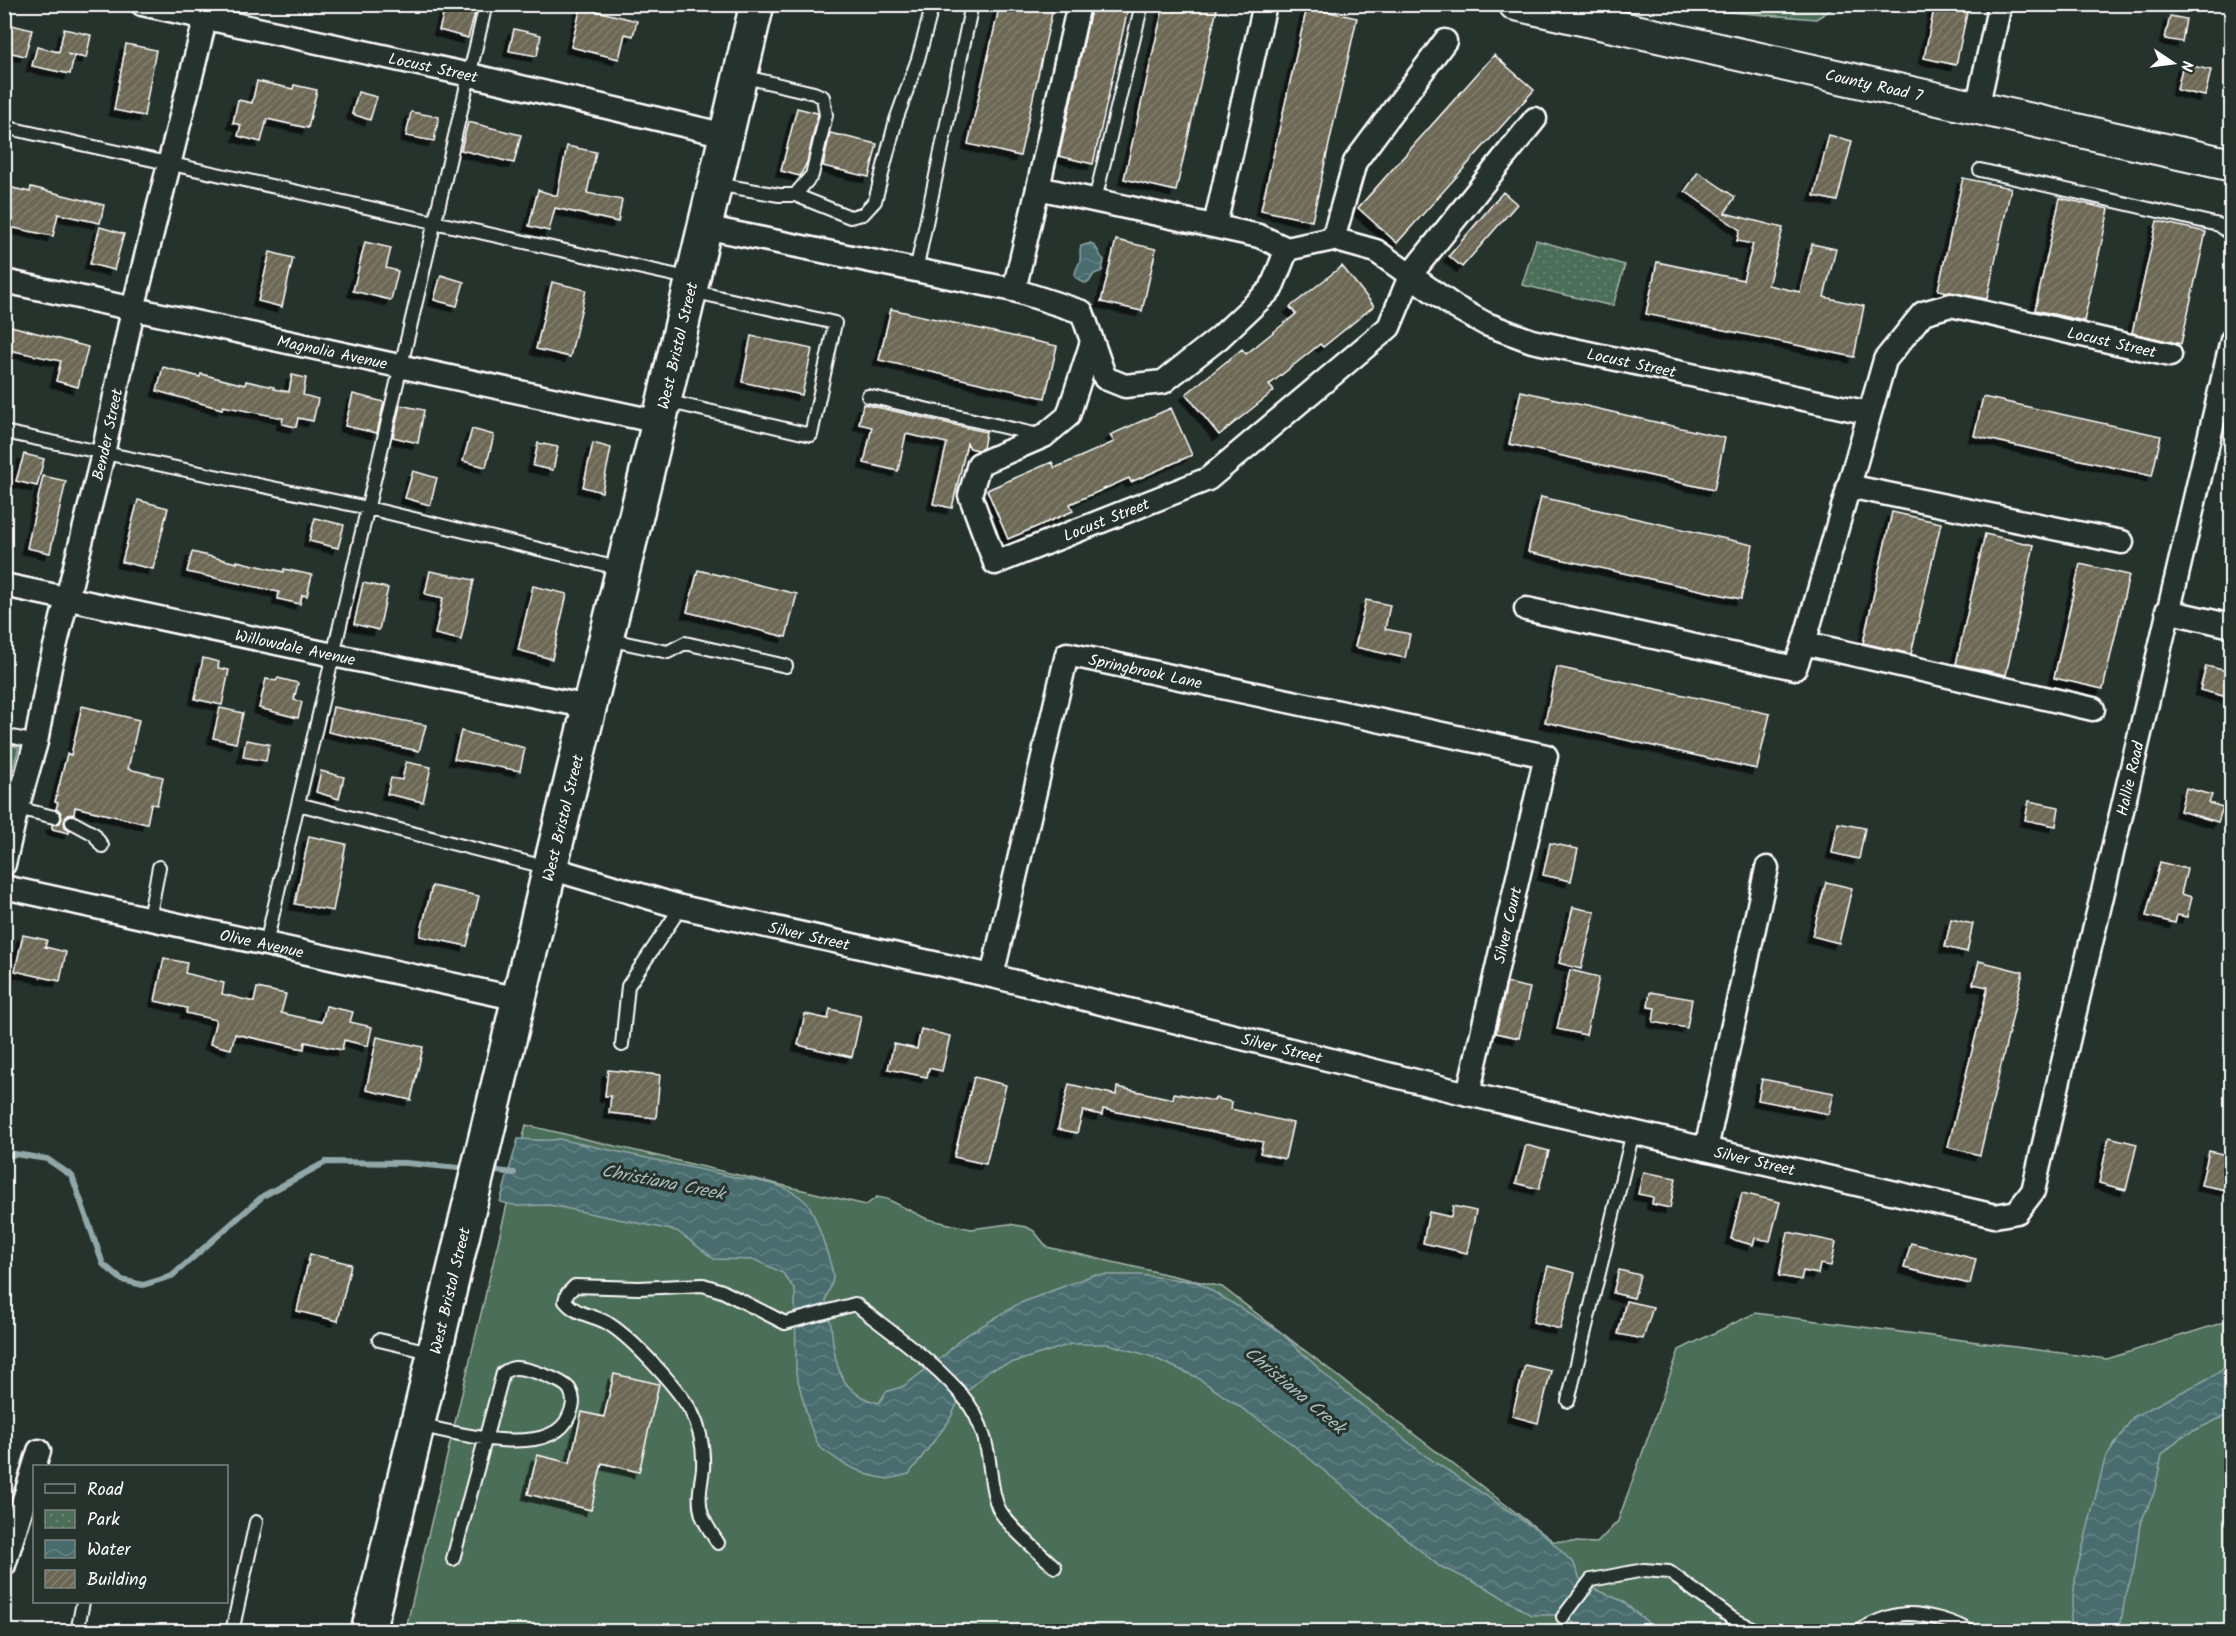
<svg xmlns="http://www.w3.org/2000/svg" width="2236" height="1636" font-family="Kalam,sans-serif">
  <style>
    .grass { fill: #4c6e59; stroke: #a6b6ac; stroke-width: 1.5 }
    .wetland { fill: url(#wetland-marsh); stroke: #a6b6ac; stroke-width: 1.5 }
    .park { fill: url(#park-dots); stroke: #a6b6ac; stroke-width: 1.5 }
    .water { fill: url(#water-waves); stroke: #91a7a8; stroke-width: 1.5 }
    .lines { fill: none; stroke-linecap: round; stroke-linejoin: round }
    .stream { stroke: #91a7a8; stroke-width: 6 }
    .building { fill: url(#building-hatch); stroke: #fff; stroke-width: 1.5; filter: url(#shadow) }
    .lane-casing { stroke: #fff; stroke-width: 16 }
    .street-casing { stroke: #fff; stroke-width: 27 }
    .secondary-casing { stroke: #fff; stroke-width: 36 }
    .primary-casing { stroke: #fff; stroke-width: 38 }
    .lane { stroke: #26332d; stroke-width: 12 }
    .street { stroke: #26332d; stroke-width: 22 }
    .secondary { stroke: #26332d; stroke-width: 32 }
    .primary { stroke: #26332d; stroke-width: 33 }
    .labels { text-anchor: middle; stroke-width: 6; stroke-linejoin: round; paint-order: stroke }
    .street-label { font-size: 16px; fill: #fff; stroke: #26332d }
    .water-label { font-size: 18px; font-style: italic; fill: #adbdbe; stroke: #26332d }
  </style>
  <defs>
    <pattern id="wetland-marsh" width="20" height="14" patternUnits="userSpaceOnUse" patternTransform="scale(1.5)"><rect width="20" height="14" fill="#4c6e59"/><path d="M1 5h8M5 5V1M11 12h8M15 12V8" fill="none" stroke="#678472"/></pattern>
    <pattern id="park-dots" width="8" height="8" patternUnits="userSpaceOnUse" patternTransform="scale(1.5)"><rect width="8" height="8" fill="#4c6e59"/><path d="M2 2h.1M6 6h.1" fill="none" stroke="#678472" stroke-width="1.8" stroke-linecap="round"/></pattern>
    <pattern id="water-waves" width="16" height="10" patternUnits="userSpaceOnUse" patternTransform="scale(1.5)"><rect width="16" height="10" fill="#486c6e"/><path d="M0 5q4-4 8 0t8 0" fill="none" stroke="#638284"/></pattern>
    <pattern id="building-hatch" width="6" height="6" patternUnits="userSpaceOnUse" patternTransform="scale(1.5)"><rect width="6" height="6" fill="#6c6754"/><path d="M-1 1l2-2M0 6l6-6M5 7l2-2" fill="none" stroke="#827e6e"/></pattern>
    <filter id="shadow"><feDropShadow dx="-5.5" dy="5.5" stdDeviation="0" flood-color="#0009"/></filter>
  </defs>
  <rect width="100%" height="100%" fill="#26332d"/>
  <filter id="ink" filterUnits="userSpaceOnUse"><feTurbulence type="fractalNoise" baseFrequency=".0167" numOctaves="2"/><feDisplacementMap in="SourceGraphic" scale="12" xChannelSelector="R" yChannelSelector="G"/><feConvolveMatrix kernelMatrix="1 2 1 2 8 2 1 2 1" color-interpolation-filters="sRGB"/></filter>
  <g filter="url(#ink)">
    <path class="grass" d="M526 1125 866 1205 877 1197 887 1199 927 1219 971 1229 1009 1224 1027 1227 1034 1231 1047 1247 1222 1287 1553 1541 1597 1543 1618 1521 1679 1350 1755 1313 2107 1359 2231 1320V1631L405 1632Z"/>
    <path class="wetland" d="M1704 5V4L1839 5 1816 19 1705 10Z"/>
    <path class="park" d="M1536 240 1625 265 1613 306 1522 285Z
      M5 743 19 747 5 799 4 743Z"/>
    <path class="water" d="M1091 243C1099 248 1098 255 1104 260L1102 271 1094 274 1089 282 1084 283 1075 277C1074 269 1079 267 1080 260 1081 254 1079 252 1081 246Z
      M518 1139C533 1139 543 1142 559 1139L739 1178C762 1181 790 1185 807 1203 814 1210 832 1265 833 1276 833 1285 826 1294 826 1302 827 1310 830 1318 831 1325 835 1361 837 1394 879 1403L886 1392 904 1386 946 1354 960 1339 1018 1304 1093 1275H1140L1197 1282 1279 1331 1333 1382 1427 1457 1544 1534 1574 1564 1580 1579 1593 1588 1622 1601 1658 1631H1581L1576 1624 1559 1615H1531L1487 1588 1439 1566 1281 1435 1196 1377 1150 1356 1108 1344H1071L989 1370 959 1400 949 1421 909 1474 888 1479 868 1475 844 1464 819 1447 809 1423 796 1373 795 1290 783 1273 755 1260 714 1259 677 1231 549 1205 518 1206 500 1202Z
      M2231 1364V1413L2181 1437 2162 1455 2154 1493 2140 1524 2134 1568 2125 1598 2121 1622 2115 1631H2069L2076 1574 2105 1459 2133 1417 2211 1377Z"/>
    <g class="lines">
      <path class="stream" d="M4 1157 15 1154 47 1159 72 1176 103 1264 122 1280 143 1285 172 1276 263 1196 326 1162 406 1163 470 1169
        M489 1170 514 1173"/>
    </g>
    <path class="building" d="M1000 4H1054L1020 156 968 144Z
      M1092 4H1129L1093 164 1059 156Z
      M1164 4H1218L1176 191 1124 179Z
      M1935 4H1950L1968 8 1956 65 1924 58Z
      M446 5 475 13 468 38 439 30Z
      M581 7 637 21 633 36 625 34 619 59 571 47Z
      M1307 7 1357 18 1312 221 1261 210Z
      M2170 16 2186 19 2182 42 2165 39Z
      M4 23 32 30 25 56 4 51Z
      M64 29 91 35 86 58 67 54 74 56 70 74 32 66 37 47 59 52Z
      M514 29 541 35 537 56 509 51Z
      M126 44 156 50 144 116 114 110Z
      M1494 55 1534 90 1397 243 1358 208Z
      M2183 64 2211 70 2205 96 2177 90Z
      M257 81 293 89 294 85 317 90 308 128 267 119 261 142 238 136 241 125 233 123 238 100 252 103Z
      M358 92 377 97 370 120 352 114Z
      M797 108 817 113 818 114 807 162 800 176 781 171Z
      M411 112 439 117 434 141 406 136Z
      M468 122 521 135 514 163 461 150Z
      M830 133 877 144 869 177 823 166Z
      M1829 135 1852 141 1837 201 1814 196Z
      M567 146 596 152 587 193 622 200 618 222 555 208 549 231 529 226 538 190 557 196Z
      M1698 172 1735 197 1725 213 1783 228 1768 285 1800 292 1812 244 1836 249 1824 297 1864 306 1854 357 1646 314 1657 262 1743 280 1753 244 1737 241 1740 230 1685 191Z
      M1963 178 2011 188 1987 299 1938 290Z
      M4 186 30 192 31 187 104 205 100 223 58 214 53 236 4 226Z
      M1503 192 1517 204 1462 267 1449 256Z
      M2060 198 2109 209 2084 321 2035 310Z
      M2157 221 2206 232 2181 344 2132 333Z
      M100 227 124 234 114 270 90 264Z
      M1116 240 1156 249 1142 311 1101 302Z
      M365 242 391 248 386 268 398 271 391 300 353 291Z
      M270 252 293 258 282 307 258 301Z
      M1342 266 1374 306 1323 347 1320 344 1269 385 1274 391 1219 435 1186 394 1242 349 1246 354 1296 314 1290 307Z
      M441 275 464 282 457 306 434 300Z
      M552 282 586 290 570 357 536 349Z
      M891 309 1057 346 1045 398 879 360Z
      M4 324 88 347 78 387 56 381 61 361 4 349Z
      M751 336 812 349 802 395 742 382Z
      M163 367 200 377 201 374 245 385 246 381 274 387V389L289 392 292 375 306 378 303 395 318 399 313 421 298 418 296 427 282 424 283 418 223 406 222 409 157 391Z
      M1521 391 1725 438 1714 490 1509 444Z
      M353 394 384 402 377 433 345 426Z
      M1983 397 2161 436 2152 476 1974 436Z
      M863 404 986 432 983 448 978 450 970 448 967 443 952 508 933 504 947 443 906 434 898 471 864 463 872 427 859 424Z
      M400 405 424 410 418 443 393 437Z
      M1171 408 1192 455 1131 482 1129 478 1070 504 1073 511 1008 539 987 490 1052 462 1055 468 1114 442 1110 435Z
      M472 429 494 435 486 467 463 461Z
      M538 443 558 447 553 470 533 466Z
      M593 443 611 448 602 492 583 487Z
      M24 454 44 459 37 486 16 481Z
      M413 471 437 478 430 505 405 498Z
      M43 476 66 481 50 553 27 548Z
      M1541 497 1753 545 1741 599 1528 552Z
      M138 500 168 508 153 569 122 562Z
      M1892 512 1941 523 1911 654 1863 643Z
      M315 518 344 525 338 548 309 541Z
      M1985 534 2034 545 2006 675 1956 664Z
      M192 552 237 563V561L284 572V569L312 575 307 596 302 595 300 604 278 599 279 592 187 572Z
      M2080 564 2129 575 2103 689 2054 678Z
      M698 570 797 594 786 637 687 612Z
      M430 571 474 580 461 640 435 634 443 598 425 594Z
      M363 583 388 588 379 630 354 624Z
      M533 586 567 594 552 659 518 650Z
      M1366 600 1390 605 1385 629 1410 634 1405 658 1355 647Z
      M203 658 219 662 218 668 229 670 222 705 195 699Z
      M2206 666 2232 672 2227 697 2200 690Z
      M1557 667 1770 714 1757 769 1545 722Z
      M278 678 298 683 294 700 302 702 298 718 259 708 266 679 276 681Z
      M82 706 139 720 128 769 163 777 157 805 151 804 147 824 75 807 74 814 67 815 64 822 65 827 70 830 69 833 52 829V825L60 823 62 818 60 811 56 809 58 803 55 802 67 754 71 755Z
      M333 707 426 725 419 751 328 732Z
      M220 708 243 713 236 743 213 738Z
      M461 731 525 748 520 771 454 759Z
      M246 740 269 744 266 761 243 757Z
      M406 762 431 767 423 802 387 794 391 778 402 780Z
      M321 771 344 777 339 799 316 792Z
      M2186 788 2212 795 2209 803 2223 807 2218 822 2180 811Z
      M2029 801 2059 807 2056 826 2025 820Z
      M1838 823 1865 828 1859 859 1832 853Z
      M309 836 346 844 333 911 295 904Z
      M1550 843 1578 849 1571 881 1543 875Z
      M2160 862 2187 869 2181 894 2192 897 2187 917 2177 915 2175 923 2146 916Z
      M1826 882 1852 888 1839 943 1812 936Z
      M432 886 479 896 467 946 420 936Z
      M1573 907 1595 912 1581 969 1559 963Z
      M1951 919 1973 924 1967 952 1945 947Z
      M23 935 47 940 45 947 66 952 60 981 15 971Z
      M164 958 187 963 185 973 224 983 222 994 254 1002 257 988 286 994 281 1013 322 1022 326 1006 353 1012 350 1022 372 1027 368 1046 344 1040 342 1050 305 1042 304 1049 235 1034 231 1049 210 1044 216 1020 186 1013 187 1008 155 1001Z
      M1979 961 2023 972 1980 1155 1948 1147 1988 987 1973 984Z
      M1570 970 1599 977 1586 1035 1557 1029Z
      M1507 983 1530 988 1519 1038 1496 1033Z
      M1650 992 1692 999 1687 1028 1653 1022 1655 1008 1648 1007Z
      M830 1009 861 1016 852 1057 798 1045 805 1014 828 1019Z
      M921 1029 950 1036 942 1071 929 1068 927 1077 888 1069 894 1044 917 1049Z
      M377 1037 423 1047 411 1100 366 1090Z
      M608 1070 660 1075 656 1118 609 1113 611 1096H605Z
      M974 1077 1006 1085 986 1164 954 1157Z
      M1762 1079 1834 1093 1829 1114 1758 1100Z
      M1069 1084 1116 1095 1117 1087 1173 1099 1174 1093 1214 1101 1215 1098 1232 1102 1231 1109 1293 1123 1285 1159 1260 1153 1263 1142 1103 1109 1102 1115 1083 1111 1077 1133 1058 1129Z
      M2109 1137 2137 1144 2126 1190 2099 1183Z
      M1526 1145 1549 1151 1539 1189 1516 1183Z
      M2209 1151 2232 1156V1191L2201 1185Z
      M1643 1172 1676 1178 1670 1208 1652 1204 1653 1197 1638 1194Z
      M1742 1193 1780 1202 1770 1241 1755 1238 1753 1245 1731 1239Z
      M1453 1206 1476 1211 1467 1253 1423 1243 1429 1212 1451 1217Z
      M1788 1232 1836 1242 1831 1266 1820 1264 1818 1274 1803 1271 1801 1280 1779 1276Z
      M1911 1243 1976 1259 1970 1284 1904 1268Z
      M310 1254 351 1264 338 1321 297 1311Z
      M1548 1266 1575 1273 1560 1329 1533 1322Z
      M1619 1270 1640 1275 1634 1298 1613 1293Z
      M1626 1301 1653 1307 1643 1339 1618 1334Z
      M1525 1365 1551 1371 1538 1423 1512 1416Z
      M614 1374 659 1384 639 1472 602 1463 591 1510 528 1494 537 1455 570 1463 582 1412 604 1417Z"/>
    <g class="lines">
      <defs>
        <path id="lane" d="M4 127 692 279
          M1980 170 2219 225 2232 235
          M716 184 779 195H795L812 175 826 115 823 97 814 93 741 76
          M795 195 850 217 863 214 875 201 896 120 918 59 933 4
          M1095 200 1142 4
          M916 271 972 4
          M868 396 1039 435
          M666 401 811 435 835 323 691 291
          M4 432 368 508 622 569
          M607 639 668 652 685 643 786 666
          M4 735 36 742
          M298 804 486 4
          M17 808 54 817
          M72 822 94 834 102 846
          M149 919 159 867
          M266 944 298 804 549 868
          M622 1045 628 986 681 907
          M379 1340 434 1353
          M1568 1401 1633 1132
          M419 1425C454 1433 551 1460 569 1416 573 1407 575 1400 570 1390 564 1380 527 1368 516 1368 511 1368 507 1370 503 1373L453 1559
          M718 1543C712 1534 705 1524 702 1515 697 1500 701 1484 703 1469 704 1448 701 1430 691 1411 676 1386 634 1340 609 1324 595 1315 577 1316 565 1301L567 1294 575 1286 639 1288 703 1285 722 1291 785 1323 855 1304C892 1333 940 1365 968 1403 978 1417 985 1437 988 1454 991 1472 991 1490 998 1507 1006 1525 1040 1553 1055 1567
          M1563 1617 1591 1580 1644 1570 1669 1572 1733 1619 1760 1632
          M77 1632 83 1602
          M232 1632 256 1522
          M1856 1632C1871 1624 1888 1615 1906 1614 1924 1613 1956 1622 1971 1632"/>
        <g id="street">
          <path id="s1" d="M142 4 470 75 726 135"/>
          <path d="M1977 108 2000 4"/>
          <path d="M1038 188 1079 4"/>
          <path d="M1215 225 1265 4"/>
          <path id="s2" d="M704 227 1014 290 1038 188 1259 236 1287 249 1333 239 1376 251 1455 307 1486 324 1532 341 1869 413"/>
          <path d="M1333 239 1355 162 1445 41"/>
          <path id="s3" d="M4 281 659 422"/>
          <path d="M1014 290 1082 312 1105 378 1125 386 1163 382 1219 338 1271 289 1287 249"/>
          <path id="s4" d="M1092 342 1068 416 1044 436 979 464 970 495 995 563 1208 479 1389 327 1411 274 1535 119"/>
          <path d="M1848 486 2122 542"/>
          <path id="s5" d="M4 585 333 655 589 707"/>
          <path d="M1526 609 1795 668 1804 643 2093 709"/>
          <path d="M2167 611 2232 626"/>
          <path id="s6" d="M1804 643 1885 360 1923 313 1951 305 2170 355"/>
          <path id="s7" d="M4 864 17 808 36 742 50 667 103 454 133 309 209 4"/>
          <path id="s8" d="M550 868 681 907 992 976 1468 1094 1995 1216 2017 1212 2033 1191 2232 340"/>
          <path id="s9" d="M4 887 519 999"/>
          <path id="s10" d="M992 976 1067 654 1546 756 1468 1094"/>
          <path d="M1706 1149 1767 868"/>
          <path d="M4 1565 39 1451"/>
        </g>
        <g id="secondary">
          <path id="s11" d="M1515 4 2232 165"/>
        </g>
        <g id="primary">
          <path id="s12" d="M368 1632 550 868 659 422 757 4"/>
        </g>
      </defs>
      <use href="#lane" class="lane-casing"/>
      <use href="#street" class="street-casing"/>
      <use href="#secondary" class="secondary-casing"/>
      <use href="#primary" class="primary-casing"/>
      <use href="#lane" class="lane"/>
      <use href="#street" class="street"/>
      <use href="#secondary" class="secondary"/>
      <use href="#primary" class="primary"/>
    </g>
  </g>
  <g class="labels">
    <g class="street-label">
      <text dy="6" stroke="none"><textPath href="#s1" startOffset="298">Locust Street</textPath></text>
      <text dy="6" stroke="none"><textPath href="#s11" startOffset="368">County Road 7</textPath></text>
      <text dy="6" stroke="none"><textPath href="#s6" startOffset="549">Locust Street</textPath></text>
      <text dy="6" stroke="none"><textPath href="#s12" startOffset="1323">West Bristol Street</textPath></text>
      <text dy="6" stroke="none"><textPath href="#s3" startOffset="336">Magnolia Avenue</textPath></text>
      <text dy="6" stroke="none"><textPath href="#s2" startOffset="1053">Locust Street</textPath></text>
      <text dy="6" stroke="none"><textPath href="#s7" startOffset="442">Bender Street</textPath></text>
      <text dy="6" stroke="none"><textPath href="#s4" startOffset="404">Locust Street</textPath></text>
      <text dy="6" stroke="none"><textPath href="#s5" startOffset="298">Willowdale Avenue</textPath></text>
      <text dy="6" stroke="none"><textPath href="#s10" startOffset="411">Springbrook Lane</textPath></text>
      <text dy="6" stroke="none"><textPath href="#s8" startOffset="1959">Hallie Road</textPath></text>
      <text dy="6" stroke="none"><textPath href="#s12" startOffset="837">West Bristol Street</textPath></text>
      <text transform="translate(1507 925) rotate(-77)" y="6">Silver Court</text>
      <text dy="6" stroke="none"><textPath href="#s8" startOffset="268">Silver Street</textPath></text>
      <text dy="6" stroke="none"><textPath href="#s9" startOffset="264">Olive Avenue</textPath></text>
      <text dy="6" stroke="none"><textPath href="#s8" startOffset="754">Silver Street</textPath></text>
      <text dy="6" stroke="none"><textPath href="#s8" startOffset="1240">Silver Street</textPath></text>
      <text dy="6" stroke="none"><textPath href="#s12" startOffset="351">West Bristol Street</textPath></text>
    </g>
    <g class="water-label">
      <text transform="translate(663 1182) rotate(11)" y="6">Christiana Creek</text>
      <text transform="translate(1295 1390) rotate(40)" y="6">Christiana Creek</text>
    </g>
  </g>
  <rect width="2236" height="1636" fill="none" stroke="#26332d" stroke-width="24"/>
  <rect x="12" y="12" width="2212" height="1612" fill="none" stroke="#fff" stroke-width="2" filter="url(#ink)"/>
  <rect x="33" y="1465" width="195" height="138" fill="#26332d" stroke="#7d8581" stroke-width="1.5"/>
  <rect x="45" y="1484" width="30" height="9" fill="#26332d" stroke="#7d8581" stroke-width="1.5"/>
  <text x="87" y="1495" font-size="18" fill="#ffffff">Road</text>
  <rect x="45" y="1510" width="30" height="18" fill="url(#park-dots)" stroke="#7d8581" stroke-width="1.5"/>
  <text x="87" y="1525" font-size="18" fill="#ffffff">Park</text>
  <rect x="45" y="1540" width="30" height="18" fill="url(#water-waves)" stroke="#7d8581" stroke-width="1.5"/>
  <text x="87" y="1555" font-size="18" fill="#ffffff">Water</text>
  <rect x="45" y="1570" width="30" height="18" fill="url(#building-hatch)" stroke="#7d8581" stroke-width="1.5"/>
  <text x="87" y="1585" font-size="18" fill="#ffffff">Building</text>
  <g transform="translate(2173 63) rotate(103)" stroke="#26332d" stroke-width="4.5" paint-order="stroke">
  <path d="M0-4.5L10 22L0 15L-10 22Z" fill="#ffffff"/>
  <text y="-9" font-size="16" font-weight="bold" text-anchor="middle" fill="#ffffff">N</text>
  </g>
</svg>
